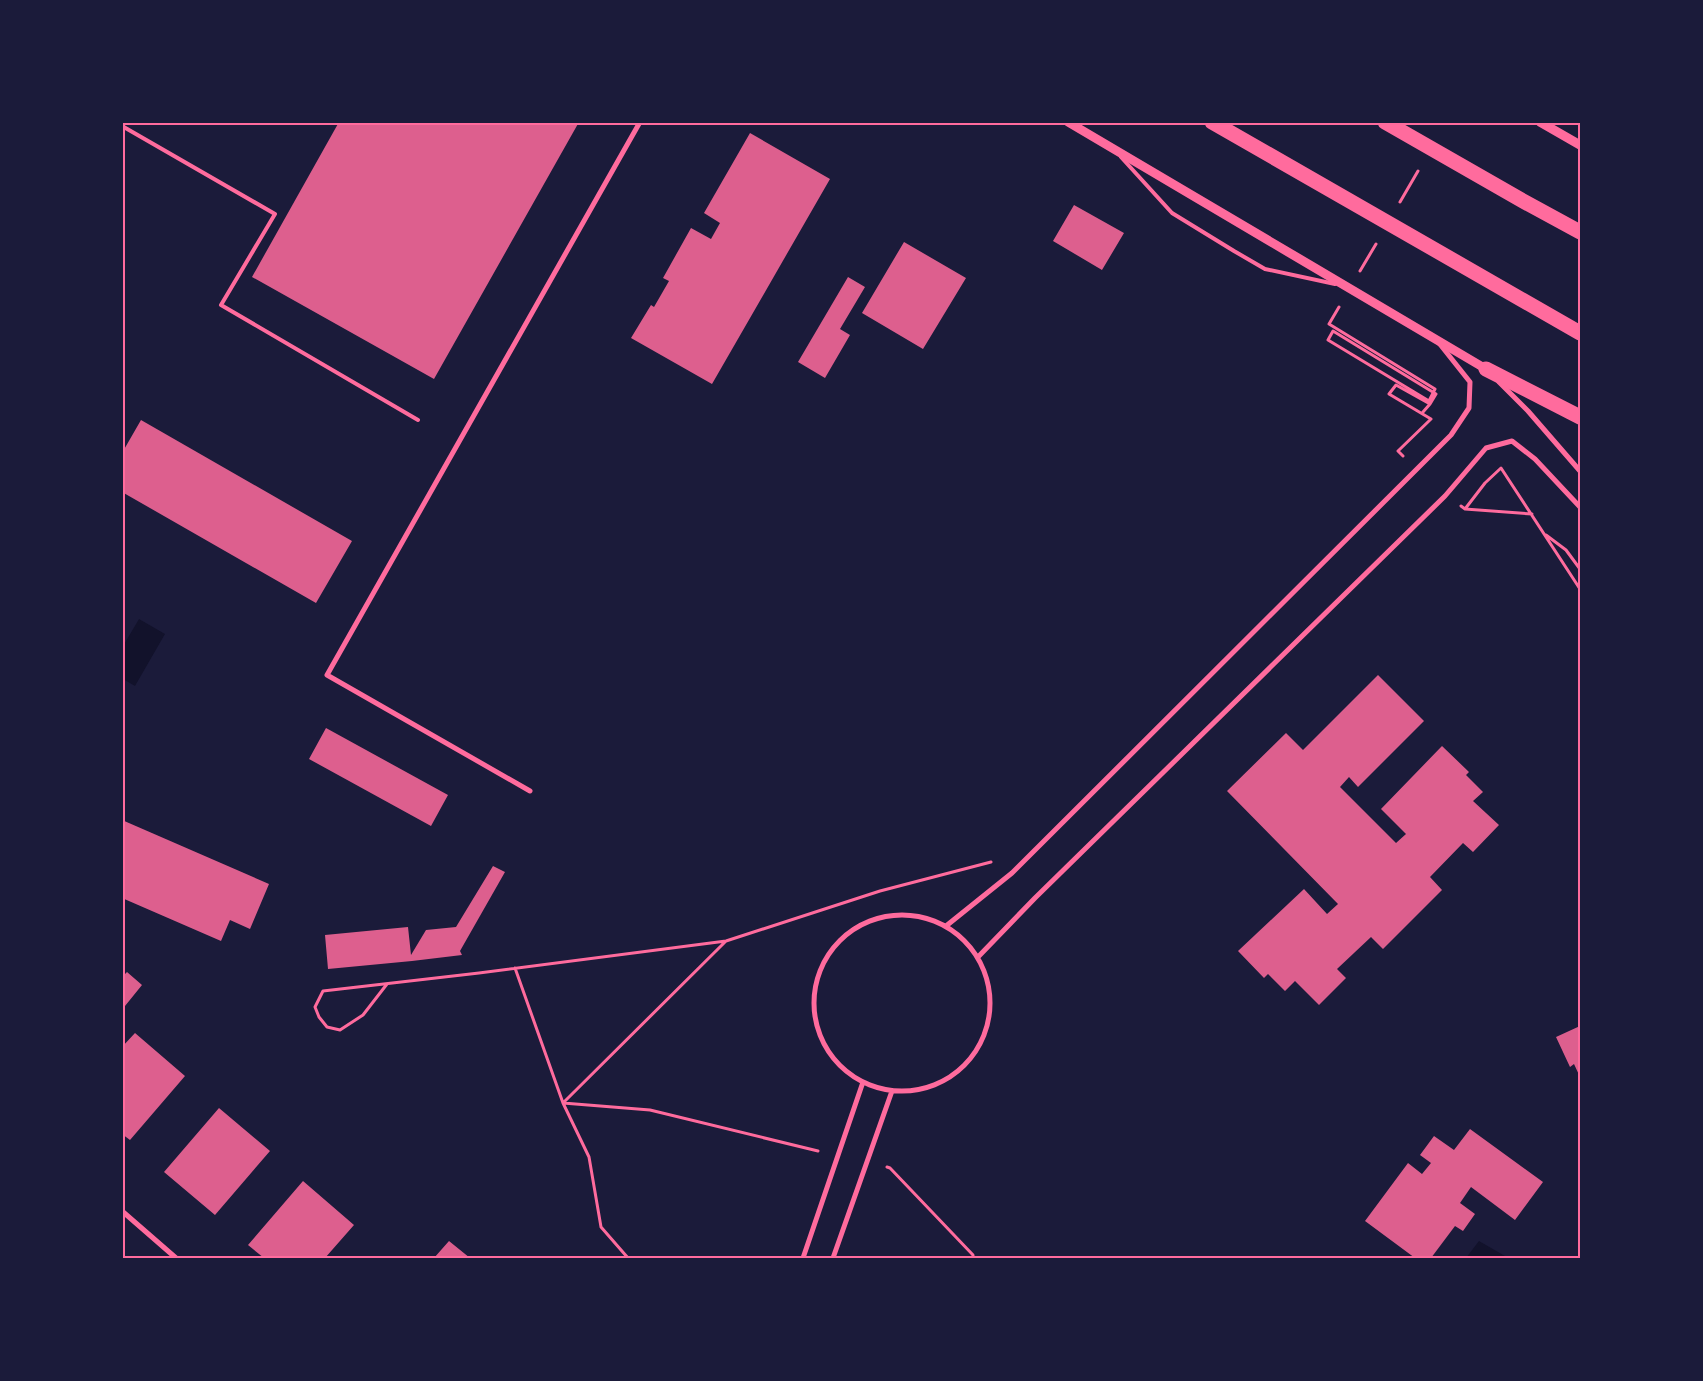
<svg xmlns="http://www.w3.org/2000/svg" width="1703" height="1381" font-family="'Titillium Web',sans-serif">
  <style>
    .water { fill: #12122b }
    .building { fill: #dd5f8e }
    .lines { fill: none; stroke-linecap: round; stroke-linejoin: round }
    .path { stroke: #ff6b9d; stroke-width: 3 }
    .service { stroke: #ff6b9d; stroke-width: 4 }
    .minor { stroke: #ff6b9d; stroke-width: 5 }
    .tertiary { stroke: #ff6b9d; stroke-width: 9 }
    .motorway { stroke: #ff6b9d; stroke-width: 15 }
    .neatline { fill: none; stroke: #ff6b9d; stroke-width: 2 }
  </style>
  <rect width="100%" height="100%" fill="#1b1b3a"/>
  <path class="water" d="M139 619 165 634 135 686 123 679V646Z
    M1479 1241 1505 1256 1508 1258H1466Z"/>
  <path class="building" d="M339 122H579L434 379 252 277Z
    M750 133 830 179 712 384 631 338 651 305 654 307 669 281 663 278 691 228 711 239 720 223 704 213Z
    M1074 205 1124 233 1102 270 1053 241Z
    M904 242 966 278 923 349 862 313Z
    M848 277 865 287 840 329 850 335 825 378 798 362Z
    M141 420 352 541 316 603 122 492V453Z
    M1378 675 1424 721 1358 787 1349 777 1340 787 1396 843 1406 834 1381 809 1442 746 1469 772 1466 775 1483 792 1473 801 1499 825 1473 852 1463 843 1430 877 1442 890 1383 949 1371 937 1337 969 1346 978 1319 1005 1295 981 1285 991 1268 974 1264 978 1238 951 1304 889 1327 914 1338 904 1227 791 1286 733 1303 750Z
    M326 728 448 795 431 826 309 759Z
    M122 820 269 884 250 929 230 920 221 941 122 898Z
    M493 866 505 872 460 951 462 955 412 961 328 969 325 935 408 927 411 955 426 930 456 927Z
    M127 972 142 985 125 1006 122 1004V977Z
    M1580 1026V1077L1574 1064 1570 1067 1556 1037Z
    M135 1033 185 1076 130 1140 122 1134V1047Z
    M219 1108 270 1151 215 1215 164 1172Z
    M1470 1129 1543 1182 1515 1220 1471 1187 1460 1203 1475 1214 1463 1231 1455 1226 1431 1258H1415L1365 1221 1408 1163 1422 1174 1431 1163 1420 1155 1434 1136 1454 1150Z
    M303 1181 354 1225 325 1258H264L248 1245Z
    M449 1241 470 1258H434Z"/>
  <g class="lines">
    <path class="path" d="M1400 202 1418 171
      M1360 271 1376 244
      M1339 307 1329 324 1435 389 1429 401 1328 340 1333 331 1436 394 1430 404 1396 385 1389 394 1431 419 1398 451 1403 456
      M1423 412 1430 404
      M1461 506 1465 509 1532 514
      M1465 509 1485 483 1501 468 1580 589
      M1546 535 1566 550 1580 569
      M515 968 563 1103 589 1157 601 1227 628 1258
      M387 984 363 1015 340 1030 327 1027 319 1017 315 1007 323 991 479 973 726 941 880 891 991 862
      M563 1103 650 1110 818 1151
      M563 1103 726 941
      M887 1167 890 1168 973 1255V1258"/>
    <path class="service" d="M122 126 275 214 221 305 418 420
      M1121 157 1172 213 1234 251 1265 269 1335 284"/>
    <path class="minor" d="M1499 382 1528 411 1580 471
      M530 791 327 675 640 122
      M814 1003a88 88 0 1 1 176 0a88 88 0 1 1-176 0Z
      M946 926 1012 873 1451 435 1469 408 1470 382 1439 343
      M978 957 1035 898 1445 496 1486 448 1512 441 1535 459 1580 507
      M122 1211 176 1258
      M803 1258 863 1082
      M833 1258 892 1091"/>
    <path class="tertiary" d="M1068 122 1486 369
      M1540 122 1580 145"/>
    <path class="motorway" d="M1212 122 1580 333
      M1385 122 1523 201 1580 232
      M1486 369 1580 417"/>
  </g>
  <rect width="1703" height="1381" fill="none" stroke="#1b1b3a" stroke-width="248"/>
  <rect x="124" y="124" width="1455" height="1133" class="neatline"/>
</svg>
